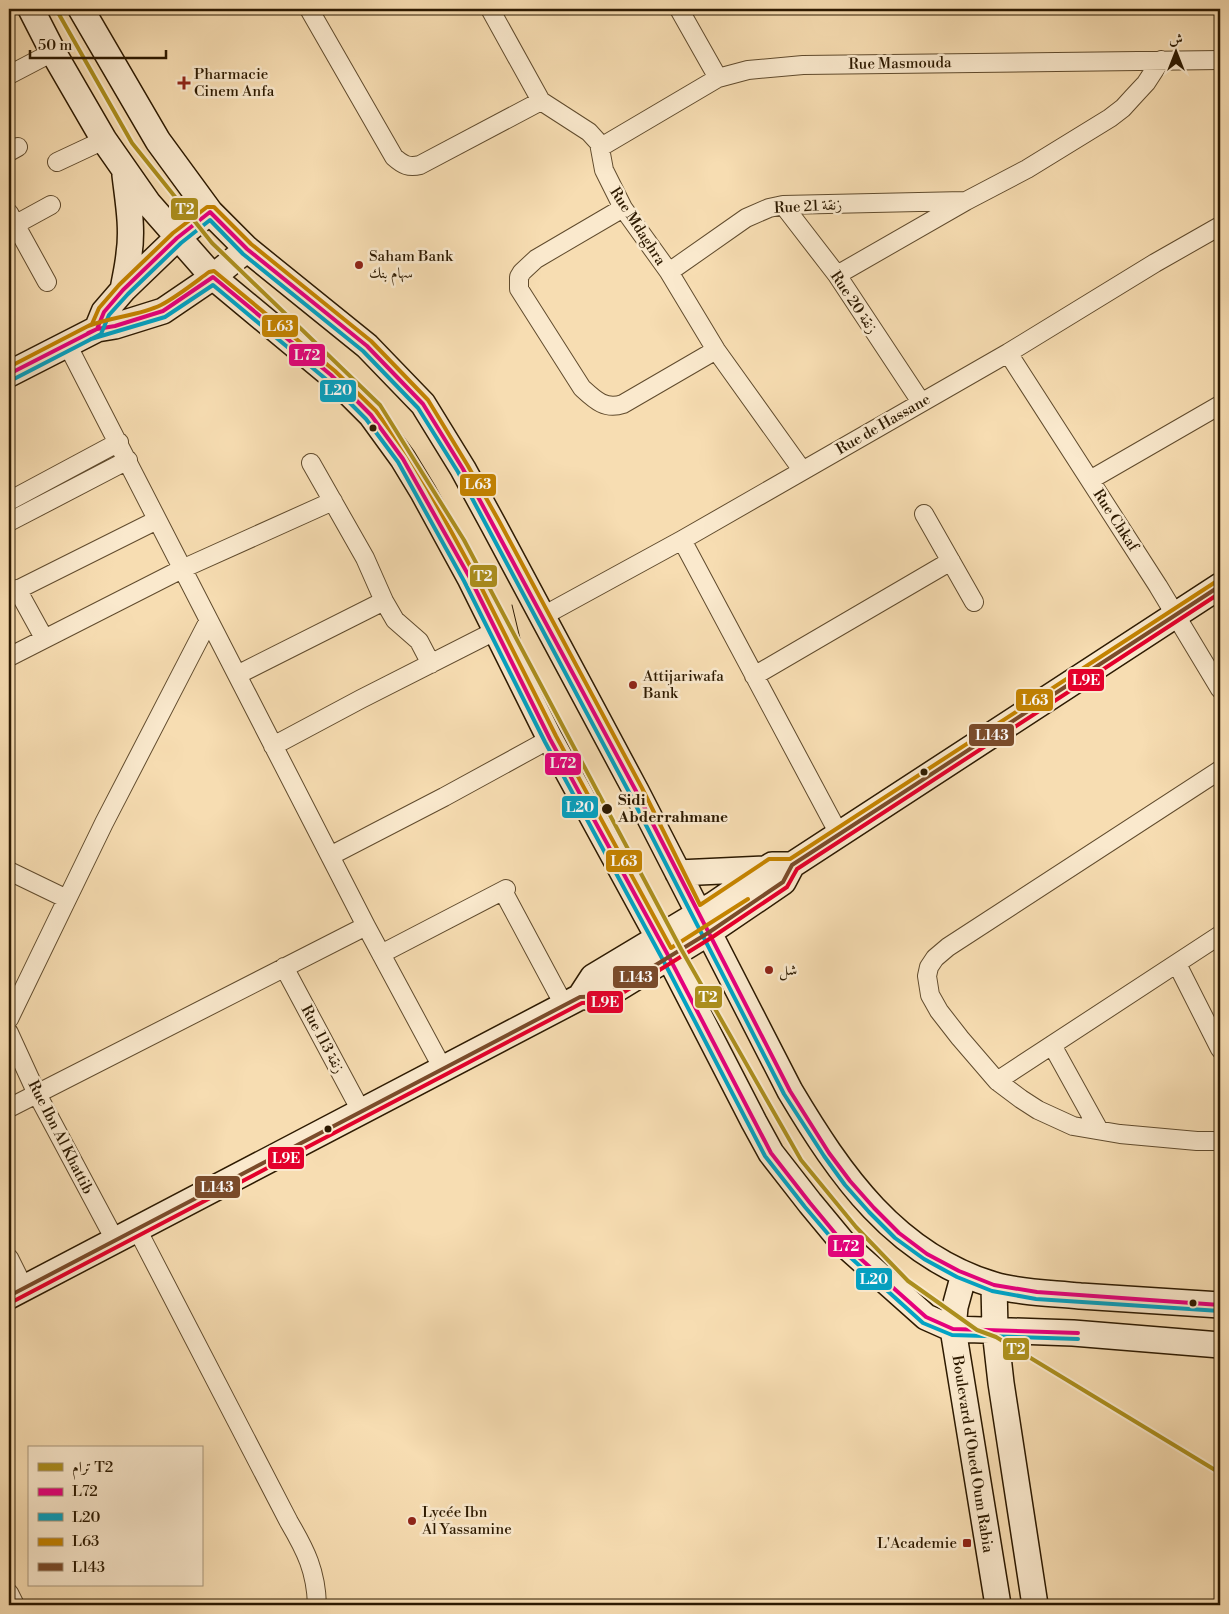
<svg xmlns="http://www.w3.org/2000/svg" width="1229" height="1614" font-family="'Libre Bodoni',Amiri,serif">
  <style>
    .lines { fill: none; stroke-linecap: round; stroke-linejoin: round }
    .street-casing { stroke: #604b2d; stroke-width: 20 }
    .secondary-casing { stroke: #2d1a01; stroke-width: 28 }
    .street { stroke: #fae9cd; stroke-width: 18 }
    .secondary { stroke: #fae9cd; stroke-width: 25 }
    .tram { stroke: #2d1a01; stroke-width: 1 }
    .bus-1-casing { stroke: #fae9cd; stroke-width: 8 }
    .bus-2-casing { stroke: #fae9cd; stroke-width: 8 }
    .bus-3-casing { stroke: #fae9cd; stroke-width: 8 }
    .bus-4-casing { stroke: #fae9cd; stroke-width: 8 }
    .bus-5-casing { stroke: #fae9cd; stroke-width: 8 }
    .bus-1 { stroke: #e5007d; stroke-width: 4 }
    .bus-2 { stroke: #02a2c4; stroke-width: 4 }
    .bus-3 { stroke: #c48300; stroke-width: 4 }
    .bus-4 { stroke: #7a4b2a; stroke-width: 4 }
    .bus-5 { stroke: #e4002b; stroke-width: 4 }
    .tram-1-casing { stroke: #fae9cd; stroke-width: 8 }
    .tram-1 { stroke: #ab8e1d; stroke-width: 4 }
    .poi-dot { fill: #8f2418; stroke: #fae9cd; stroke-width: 2 }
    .bus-dot { fill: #2d1a01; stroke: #fae9cd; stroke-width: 2 }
    .labels { text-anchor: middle; stroke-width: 5; stroke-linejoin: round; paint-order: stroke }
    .street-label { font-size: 15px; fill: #2d1a01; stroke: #fae9cd }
    .poi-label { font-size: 15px; fill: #2d1a01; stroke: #fae9cd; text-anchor: start }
    .stop-label { font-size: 15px; font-weight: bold; fill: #2d1a01; stroke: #fae9cd; text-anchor: start }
    .line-badge { stroke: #fae9cd; stroke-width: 2 }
    .badge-label { font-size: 14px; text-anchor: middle; font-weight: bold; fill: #fff }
  </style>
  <rect width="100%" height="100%" fill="#f7ddb2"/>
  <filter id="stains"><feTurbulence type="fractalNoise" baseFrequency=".004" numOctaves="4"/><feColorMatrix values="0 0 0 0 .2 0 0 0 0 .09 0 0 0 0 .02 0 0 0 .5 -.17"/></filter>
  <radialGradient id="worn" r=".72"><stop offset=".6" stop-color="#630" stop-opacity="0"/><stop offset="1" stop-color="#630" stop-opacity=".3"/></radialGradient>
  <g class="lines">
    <defs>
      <path id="street" d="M309 9 394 157C403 165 409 168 420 165L541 101
        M490 9 541 101 589 132 599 143 604 170 623 208 669 272 716 350 802 470
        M679 9 718 78
        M9 75 53 52
        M601 147 718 78 748 70 803 65 1220 60
        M9 152 18 147
        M57 162 104 140
        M783 205 837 275 921 402
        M623 208 536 259 522 272 519 277V289L582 388C595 400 605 410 623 404L716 350
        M9 213 47 282
        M9 228 51 205
        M669 272 746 218 769 208 783 205 964 201
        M837 275 966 201 1027 169 1110 118 1123 108 1133 97 1146 83 1161 60
        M67 344 366 926 443 1069
        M1008 353 1158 586 1220 689
        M311 463 365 558 384 601 395 620 419 641 431 664
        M1090 480 1220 405
        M9 501 119 442
        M924 514 974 602
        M9 522 128 460
        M682 540 839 834
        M17 589 44 638
        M9 594 157 520
        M543 616 682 540 1008 353 1155 263 1220 226
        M9 657 182 569 333 501
        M237 675 384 601
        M754 676 951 561
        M273 746 361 699 497 630
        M1220 770 948 947 935 958 929 967 927 976 930 995 939 1011 960 1038 997 1081 1021 1099 1038 1110 1073 1126 1120 1134 1197 1141H1220
        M330 856 444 797 550 739
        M9 871 67 899
        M503 891 564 1005
        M381 954 506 889
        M1177 964 1220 1049
        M284 967 361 1111
        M9 1019 104 823 209 620
        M9 1033 37 1094 115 1240
        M1052 1045 1099 1130
        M997 1081 1220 935
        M9 1108 366 926
        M137 1229 289 1522C306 1551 316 1571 317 1605
        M9 1258 24 1288
        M9 1593 15 1605"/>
      <path id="secondary" d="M31 9 53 52 104 140 148 203 213 277 331 375 371 415 403 459 423 492 470 578 550 739 669 957 754 1122 771 1153 810 1203 844 1244 926 1317 953 1329 1073 1333 1220 1345
        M81 9 158 141 210 212 247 249 367 346 423 404 463 469 493 524 636 791 790 1091C840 1175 895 1255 994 1285 1021 1293 1052 1293 1080 1296 1127 1299 1174 1302 1220 1305
        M123 290C125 278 128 266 129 254 133 228 128 201 125 175
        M97 329 104 312 123 290 177 238 210 212
        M9 374 97 329 115 326 163 311 213 277 247 249
        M678 873 766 869
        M580 997 593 977 713 905 772 865H792
        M964 1274 955 1307 953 1329 998 1605
        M994 1285 995 1330 1001 1383 1035 1605
        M9 1296 580 997 605 996 708 933 783 882 792 865 1220 586"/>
    </defs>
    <use href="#street" class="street-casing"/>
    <use href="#secondary" class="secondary-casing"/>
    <use href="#street" class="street"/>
    <use href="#secondary" class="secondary"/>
    <path class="tram" d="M512 605 523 651"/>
    <defs>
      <path id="bus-1" d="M88 333 97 329 115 326 163 311 213 277 331 375 371 415 403 459 470 578 550 739 669 957 771 1153 810 1203 844 1244 926 1317 953 1329 1078 1333
        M9 374 97 329 104 312 123 290 177 238 210 212 247 249 367 346 423 404 463 469 636 791 790 1091 829 1153 850 1181 874 1208 899 1233 927 1254 959 1271 994 1285 1037 1292 1220 1305"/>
      <path id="bus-2" d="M91 339 165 317 213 285 327 380 366 419 398 462 464 581 545 742 663 960 765 1156 805 1207 840 1248 923 1323 952 1335 1078 1339
        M12 380 101 334 109 315 128 294 181 243 210 220 243 254 363 351 418 408 458 472 630 794 784 1094 824 1156 845 1185 869 1212 895 1238 924 1259 957 1277 992 1291 1036 1299 1220 1311"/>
      <path id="bus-3" d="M86 327C108 317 139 316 161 305 178 296 194 283 209 272L214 271 335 371 376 411 408 455 428 489 475 575 556 736 671 948 748 899
        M9 367 92 324 99 308 119 285 173 233 207 207H214L251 244 371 341 428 400 468 466 499 521 642 788 700 905 769 859H790L1217 581"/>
      <path id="bus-4" d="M9 1296 580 997 605 996 708 933 783 882 792 865 1220 586"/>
      <path id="bus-5" d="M12 1302 582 1003 608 1002 711 938 787 887 797 869 1220 593"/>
    </defs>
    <use href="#bus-1" class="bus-1-casing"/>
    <use href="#bus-2" class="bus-2-casing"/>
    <use href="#bus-3" class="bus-3-casing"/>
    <use href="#bus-4" class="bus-4-casing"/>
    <use href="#bus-5" class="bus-5-casing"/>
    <use href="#bus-1" class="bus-1"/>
    <use href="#bus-2" class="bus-2"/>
    <use href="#bus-3" class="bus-3"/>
    <use href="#bus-4" class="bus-4"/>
    <use href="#bus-5" class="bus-5"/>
    <defs>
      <path id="tram-1" d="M56 9 132 143 212 243 380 405 464 540 681 949 801 1160 856 1227 908 1281 977 1330 996 1337 1220 1473"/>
    </defs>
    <use href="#tram-1" class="tram-1-casing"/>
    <use href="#tram-1" class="tram-1"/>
  </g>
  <g class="poi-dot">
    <path d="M181.5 75.5h5v5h5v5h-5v5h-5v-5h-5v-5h5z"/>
    <circle cx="359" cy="265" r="5"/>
    <circle cx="633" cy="685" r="5"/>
    <circle cx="769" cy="970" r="5"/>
    <circle cx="412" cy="1521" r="5"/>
    <rect x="962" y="1538" width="10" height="10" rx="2.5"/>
  </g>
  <g class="bus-dot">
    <circle cx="373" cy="428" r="4.5"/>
    <circle cx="924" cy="772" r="4.5"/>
    <circle cx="607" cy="809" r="6"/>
    <circle cx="328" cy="1129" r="4.5"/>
    <circle cx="1193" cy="1303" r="4.5"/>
  </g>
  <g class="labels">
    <g class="street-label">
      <text transform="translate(900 63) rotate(-1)" y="5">Rue Masmouda</text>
      <text transform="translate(808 206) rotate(-3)" y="5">Rue 21 زنقة</text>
      <text transform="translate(638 226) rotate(57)" y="5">Rue Mdaghra</text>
      <text transform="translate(854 302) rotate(56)" y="5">Rue 20 زنقة</text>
      <text transform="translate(883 424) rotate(-30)" y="5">Rue de Hassane</text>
      <text transform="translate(1116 520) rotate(57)" y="5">Rue Chkaf</text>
      <text transform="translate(323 1039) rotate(62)" y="5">Rue 113 زنقة</text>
      <text transform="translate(61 1137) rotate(63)" y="5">Rue Ibn Al Khattib</text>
      <text transform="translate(973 1454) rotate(81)" y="5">Boulevard d'Oued Oum Rabia</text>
    </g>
    <g class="poi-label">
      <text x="194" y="79">Pharmacie<tspan x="194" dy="17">Cinem Anfa</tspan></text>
      <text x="369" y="261">Saham Bank<tspan x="369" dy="17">سهام بنك</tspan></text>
      <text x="643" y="681">Attijariwafa<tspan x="643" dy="17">Bank</tspan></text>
      <text x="779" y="975">شل</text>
      <text x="422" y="1517">Lycée Ibn<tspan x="422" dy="17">Al Yassamine</tspan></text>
      <text x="957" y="1548" text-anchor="end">L'Academie</text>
    </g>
    <g class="stop-label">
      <text x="618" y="805">Sidi<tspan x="618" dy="17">Abderrahmane</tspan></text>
    </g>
  </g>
  <g class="line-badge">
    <rect x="170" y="197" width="29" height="24" rx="5" fill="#ab8e1d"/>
    <rect x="261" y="314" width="38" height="24" rx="5" fill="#c48300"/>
    <rect x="288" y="343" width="38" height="24" rx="5" fill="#e5007d"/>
    <rect x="319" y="379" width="38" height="24" rx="5" fill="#02a2c4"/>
    <rect x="459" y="473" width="38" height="24" rx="5" fill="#c48300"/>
    <rect x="469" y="564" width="29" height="24" rx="5" fill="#ab8e1d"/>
    <rect x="1067" y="668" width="38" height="24" rx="5" fill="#e4002b"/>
    <rect x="1015" y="688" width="39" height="24" rx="5" fill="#c48300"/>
    <rect x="968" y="723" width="47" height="24" rx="5" fill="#7a4b2a"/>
    <rect x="544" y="752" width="38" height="24" rx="5" fill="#e5007d"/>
    <rect x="561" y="795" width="38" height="24" rx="5" fill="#02a2c4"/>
    <rect x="605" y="849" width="38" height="24" rx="5" fill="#c48300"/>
    <rect x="612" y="965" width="47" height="24" rx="5" fill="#7a4b2a"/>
    <rect x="694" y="985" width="29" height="24" rx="5" fill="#ab8e1d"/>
    <rect x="586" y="990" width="38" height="24" rx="5" fill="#e4002b"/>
    <rect x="267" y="1146" width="38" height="24" rx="5" fill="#e4002b"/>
    <rect x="194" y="1175" width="47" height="24" rx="5" fill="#7a4b2a"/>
    <rect x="827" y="1234" width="38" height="24" rx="5" fill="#e5007d"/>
    <rect x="855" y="1267" width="38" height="24" rx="5" fill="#02a2c4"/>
    <rect x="1002" y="1337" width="28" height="24" rx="5" fill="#ab8e1d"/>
  </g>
  <g class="badge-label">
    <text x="185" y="214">T2</text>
    <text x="280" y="331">L63</text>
    <text x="307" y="360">L72</text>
    <text x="338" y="395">L20</text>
    <text x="478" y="489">L63</text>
    <text x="483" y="581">T2</text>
    <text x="1086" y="685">L9E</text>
    <text x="1035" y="705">L63</text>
    <text x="992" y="740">L143</text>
    <text x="563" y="768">L72</text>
    <text x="580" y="812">L20</text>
    <text x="624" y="866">L63</text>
    <text x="636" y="982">L143</text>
    <text x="708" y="1002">T2</text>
    <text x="605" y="1007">L9E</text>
    <text x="286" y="1163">L9E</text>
    <text x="217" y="1192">L143</text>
    <text x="846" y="1251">L72</text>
    <text x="874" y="1284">L20</text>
    <text x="1016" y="1354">T2</text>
  </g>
  <rect width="1229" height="1614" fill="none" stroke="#f7ddb2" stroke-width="30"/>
  <rect x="10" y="10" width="1209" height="1594" fill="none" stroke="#2d1a01" stroke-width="2.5"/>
  <rect x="15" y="15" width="1199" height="1584" fill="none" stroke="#2d1a01"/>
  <rect x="28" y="1446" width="175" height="140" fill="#fae9cd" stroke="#a8967b"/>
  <rect x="38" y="1463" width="25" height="8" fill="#ab8e1d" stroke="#a8967b"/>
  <text x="72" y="1472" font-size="15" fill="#2d1a01">ترام T2</text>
  <rect x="38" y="1488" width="25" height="8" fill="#e5007d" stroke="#a8967b"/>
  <text x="72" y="1496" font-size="15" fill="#2d1a01">L72</text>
  <rect x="38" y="1513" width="25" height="8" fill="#02a2c4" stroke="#a8967b"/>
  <text x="72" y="1522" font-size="15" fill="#2d1a01">L20</text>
  <rect x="38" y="1538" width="25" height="8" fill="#c48300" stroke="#a8967b"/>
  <text x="72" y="1546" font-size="15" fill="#2d1a01">L63</text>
  <rect x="38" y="1563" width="25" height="8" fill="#7a4b2a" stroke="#a8967b"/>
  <text x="72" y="1572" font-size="15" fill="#2d1a01">L143</text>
  <g transform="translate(1176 52)" stroke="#fae9cd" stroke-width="4" paint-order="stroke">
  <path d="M0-4L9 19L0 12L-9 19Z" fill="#2d1a01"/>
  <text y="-8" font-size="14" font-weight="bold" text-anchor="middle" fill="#2d1a01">ش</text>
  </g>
  <path d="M30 50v8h136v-8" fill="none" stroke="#2d1a01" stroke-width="2.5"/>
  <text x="38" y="50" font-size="15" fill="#2d1a01" stroke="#fae9cd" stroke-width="4" paint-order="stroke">50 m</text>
  <rect width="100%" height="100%" filter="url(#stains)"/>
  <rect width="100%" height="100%" fill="url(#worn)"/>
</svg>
